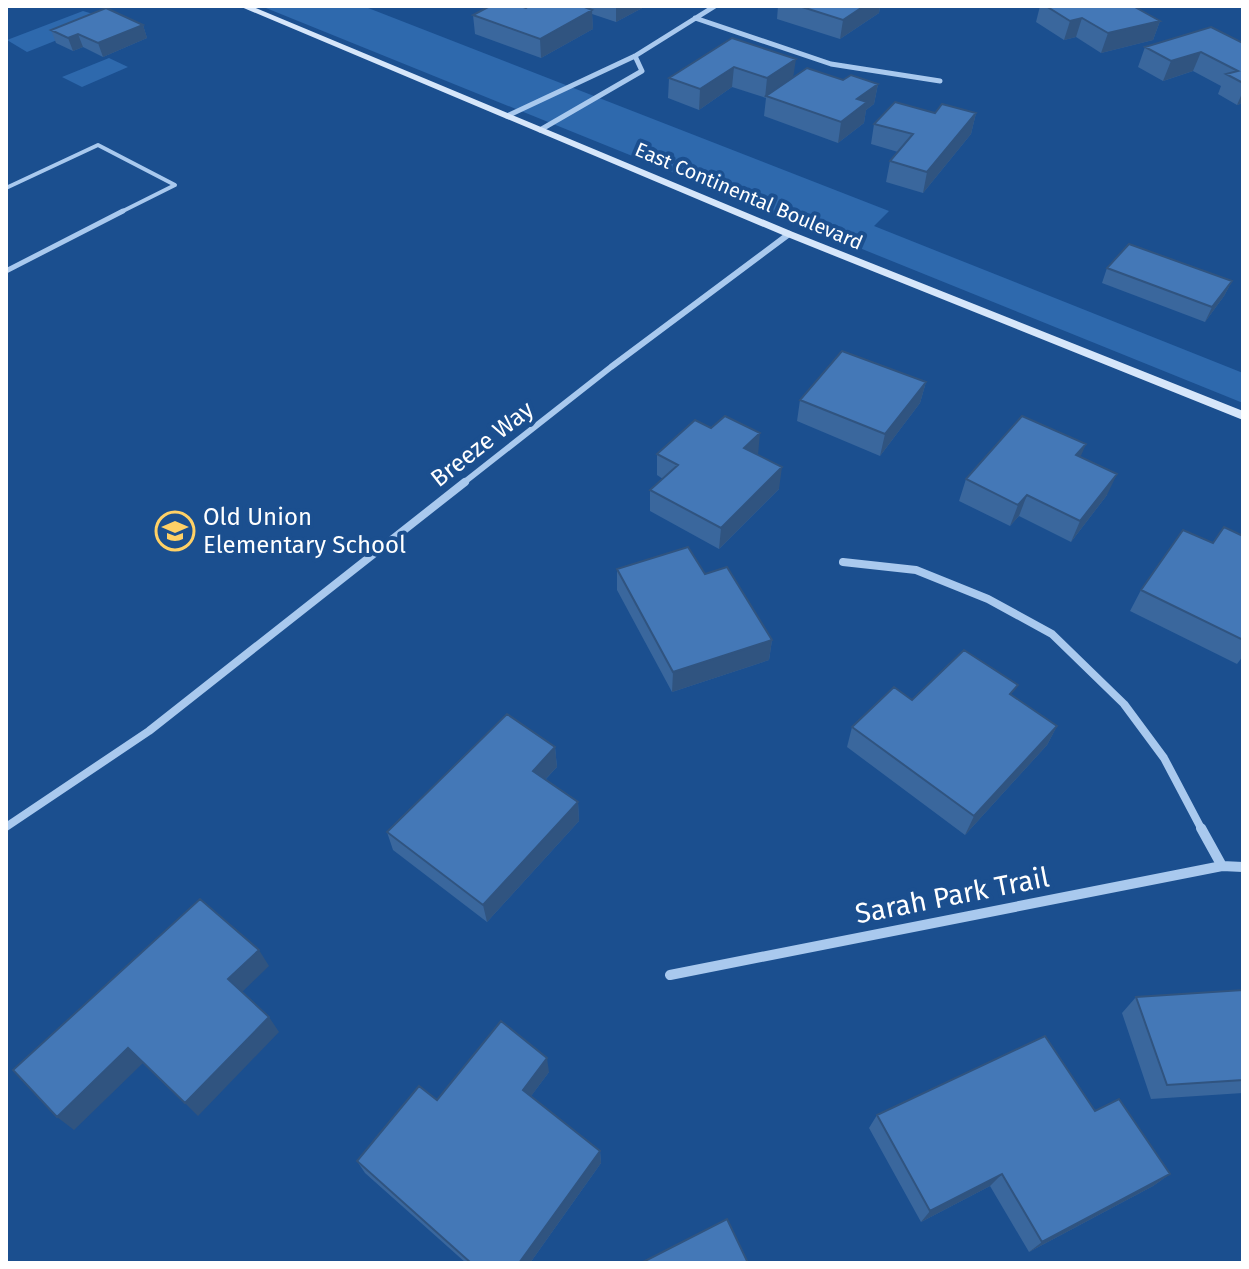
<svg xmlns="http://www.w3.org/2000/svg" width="1249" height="1269" font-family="'Fira Sans',sans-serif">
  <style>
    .green { fill: #2e69ad }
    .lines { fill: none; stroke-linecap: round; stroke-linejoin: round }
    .service-far1 { stroke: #a9c9ee; stroke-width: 4 }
    .service { stroke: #a9c9ee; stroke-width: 5 }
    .minor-far3 { stroke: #a9c9ee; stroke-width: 5 }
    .minor-far2 { stroke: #a9c9ee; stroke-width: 6 }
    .minor-far1 { stroke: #a9c9ee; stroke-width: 8 }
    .minor { stroke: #a9c9ee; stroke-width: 10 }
    .secondary { fill: #d6e6fa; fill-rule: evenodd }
    .wall { fill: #3a679d }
    .shaded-wall { fill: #305480 }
    .building { fill: #4478b7; stroke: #305480; stroke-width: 2 }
    .labels { text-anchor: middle; stroke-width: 8; stroke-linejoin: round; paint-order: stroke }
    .far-street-label { font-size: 20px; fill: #fff; stroke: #1b4f8f }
    .street-label { font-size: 24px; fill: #fff; stroke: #1b4f8f }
    .poi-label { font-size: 24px; fill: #fff; stroke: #1b4f8f; text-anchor: start }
    .near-street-label { font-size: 28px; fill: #fff; stroke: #1b4f8f }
  </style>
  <rect width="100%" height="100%" fill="#1b4f8f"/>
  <path class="green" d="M261 6H363L889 211 874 226 1243 373V403Z
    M83 11 110 19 27 52 7 40Z
    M109 58 128 67 82 87 62 77Z"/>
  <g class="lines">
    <path class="service-far1" d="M6 188 98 145 175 185 119 213"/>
    <path class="service" d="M6 271 123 211"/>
    <path class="minor-far3" d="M695 18 831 64 940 81
      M507 116 635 56 715 6
      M540 130 642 71 635 56"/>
    <path class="minor-far2" d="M462 484 611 367 789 234"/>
    <path class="minor-far1" d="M843 562 916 570 988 599 1052 634 1124 704 1164 758 1202 830
      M6 827 149 731 465 482"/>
    <path class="minor" d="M1201 828 1222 866
      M670 975 1222 866 1243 867"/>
    <path class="secondary" d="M239 6H251L793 232 1243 411V420L785 236Z"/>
  </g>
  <path class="wall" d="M529 6H646L616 22 592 14 593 29 541 58 475 34 473 15 505 7 526 8Z
    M778 6H880L879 13 840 39 777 19Z
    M1040 6H1133L1160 21 1153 40 1101 53 1076 37 1064 40 1036 22Z
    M143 25 147 38 103 57 83 47 73 51 56 43 51 30Z
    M732 38 793 77 878 84 874 104 866 110 864 123 838 143 764 116 766 98 732 87 699 110 668 98 669 78Z
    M1243 43V103L1237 105 1218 94 1221 86 1193 71 1163 81 1138 67 1145 47Z
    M935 113H976L971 134 923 193 886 182 890 161 898 152 871 144 874 124Z
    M1107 268 1232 281 1224 296 1205 322 1102 283Z
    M926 382 920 403 880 456 797 421 800 400Z
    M711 428 758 455 779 489 719 549 650 511V490L663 479 657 475V454Z
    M1080 457 1107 495 1071 542 1019 516 1010 526 959 501 966 479Z
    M1243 536V656L1237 664 1130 611 1141 590 1213 543Z
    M617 569 705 574 772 640 769 660 672 692 617 590Z
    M1013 697 1057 726 1047 745 965 835 847 747 852 727 912 700Z
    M555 747 557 767 545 780 578 802 579 821 487 922 393 850 387 832Z
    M1243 990V1093L1151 1099 1122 1013 1136 997Z
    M549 1072 531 1096 600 1151 601 1163 530 1263H466L365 1173 357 1161 437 1100Z
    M1095 1111 1170 1174 1153 1186 1029 1252 990 1186 921 1222 869 1128 877 1115Z"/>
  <path class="shaded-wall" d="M616 6H646L616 22Z
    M864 6H880L879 13 840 39 843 20Z
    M592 10 593 29 541 58 540 39Z
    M1082 18 1076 37 1064 40 1070 21Z
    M1160 21 1153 40 1101 53 1108 33Z
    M143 25 147 38 103 57 98 43Z
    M78 34 83 47 73 51 68 38Z
    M1201 52 1193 71 1163 81 1171 61Z
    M796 59 793 79 766 96 765 98 767 78Z
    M734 67 732 87 699 110 700 89Z
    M878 84 874 104 866 110 864 123 838 143 841 122 857 99Z
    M1243 91V103L1237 105Z
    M976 113 971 134 923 193 927 172Z
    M1232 281 1224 296 1205 322 1212 307Z
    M926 382 920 403 880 456 885 434Z
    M760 433 758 455 744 448Z
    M1086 444 1077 465 1076 455Z
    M782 467 779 489 719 549 721 528Z
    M1117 474 1107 495 1071 542 1080 521Z
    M1027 495 1019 516 1010 526 1018 505Z
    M772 640 769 660 672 692 673 672Z
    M1057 726 1047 745 965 835 974 816Z
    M555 747 557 767 535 790 533 771Z
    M578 802 579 821 487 922 483 905Z
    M259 950 269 966 239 995 228 979Z
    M269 1017 279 1032 198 1116 185 1103Z
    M128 1048 143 1063 74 1130 57 1117Z
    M547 1058 549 1072 526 1103 523 1090Z
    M600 1151 601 1163 530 1263H519Z
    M1002 1174 990 1186 921 1222 930 1211Z
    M1170 1174 1153 1186 1029 1252 1042 1242Z"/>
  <path class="building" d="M490 6 505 7 508 6H520L526 8 529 6H582L592 10 540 39 473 15Z
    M799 6H864L843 20Z
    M1046 6H1133L1160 21 1108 33 1082 18 1070 21Z
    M106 8 143 25 98 43 78 34 68 38 51 30Z
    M1211 27 1243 43V83L1226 74 1238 71 1201 52 1171 61 1145 47Z
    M732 38 796 59 767 78 734 67 700 89 669 78Z
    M807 68 843 80 851 75 878 84 857 99 867 102 841 122 766 96Z
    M895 102 935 113 942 104 976 113 927 172 890 161 913 134 874 124Z
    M1129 244 1232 281 1212 307 1107 268Z
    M842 351 926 382 885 434 800 400Z
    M725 416 760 433 744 448 782 467 721 528 650 490 678 465 657 454 695 420 711 428Z
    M1022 416 1086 444 1076 455 1117 474 1080 521 1027 495 1018 505 966 479Z
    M1224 527 1243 536V640L1141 590 1183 530 1213 543Z
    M688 547 705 574 727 567 772 640 673 672 617 569Z
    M964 650 1018 685 1010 694 1057 726 974 816 852 727 894 687 912 700Z
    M507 714 555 747 533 771 578 802 483 905 387 832Z
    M200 899 259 950 228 979 269 1017 185 1103 128 1048 57 1117 13 1070Z
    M1243 990V1080L1167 1085 1136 997Z
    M501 1021 547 1058 523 1090 600 1151 519 1263H471L357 1161 419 1086 437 1100Z
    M1045 1036 1095 1111 1119 1099 1170 1174 1042 1242 1002 1174 930 1211 877 1115Z
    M727 1219 748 1263H641Z"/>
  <defs>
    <symbol id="school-ring" viewBox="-11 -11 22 22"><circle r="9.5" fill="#1b4f8f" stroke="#ffd166" stroke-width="1.5"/><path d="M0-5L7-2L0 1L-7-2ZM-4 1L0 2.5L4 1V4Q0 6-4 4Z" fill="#ffd166"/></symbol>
  </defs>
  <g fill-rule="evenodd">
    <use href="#school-ring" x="153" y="509" width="44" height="44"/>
  </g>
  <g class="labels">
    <g class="far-street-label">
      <text transform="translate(749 196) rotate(23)" y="7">East Continental Boulevard</text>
    </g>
    <g class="street-label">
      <text transform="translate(482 444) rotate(-38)" y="8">Breeze Way</text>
    </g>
    <g class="poi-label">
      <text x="203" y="525">Old Union<tspan x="203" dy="28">Elementary School</tspan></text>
    </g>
    <g class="near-street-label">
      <text transform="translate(952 895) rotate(-11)" y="10">Sarah Park Trail</text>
    </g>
  </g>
  <rect width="1249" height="1269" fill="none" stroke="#ffffff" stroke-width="16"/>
</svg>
